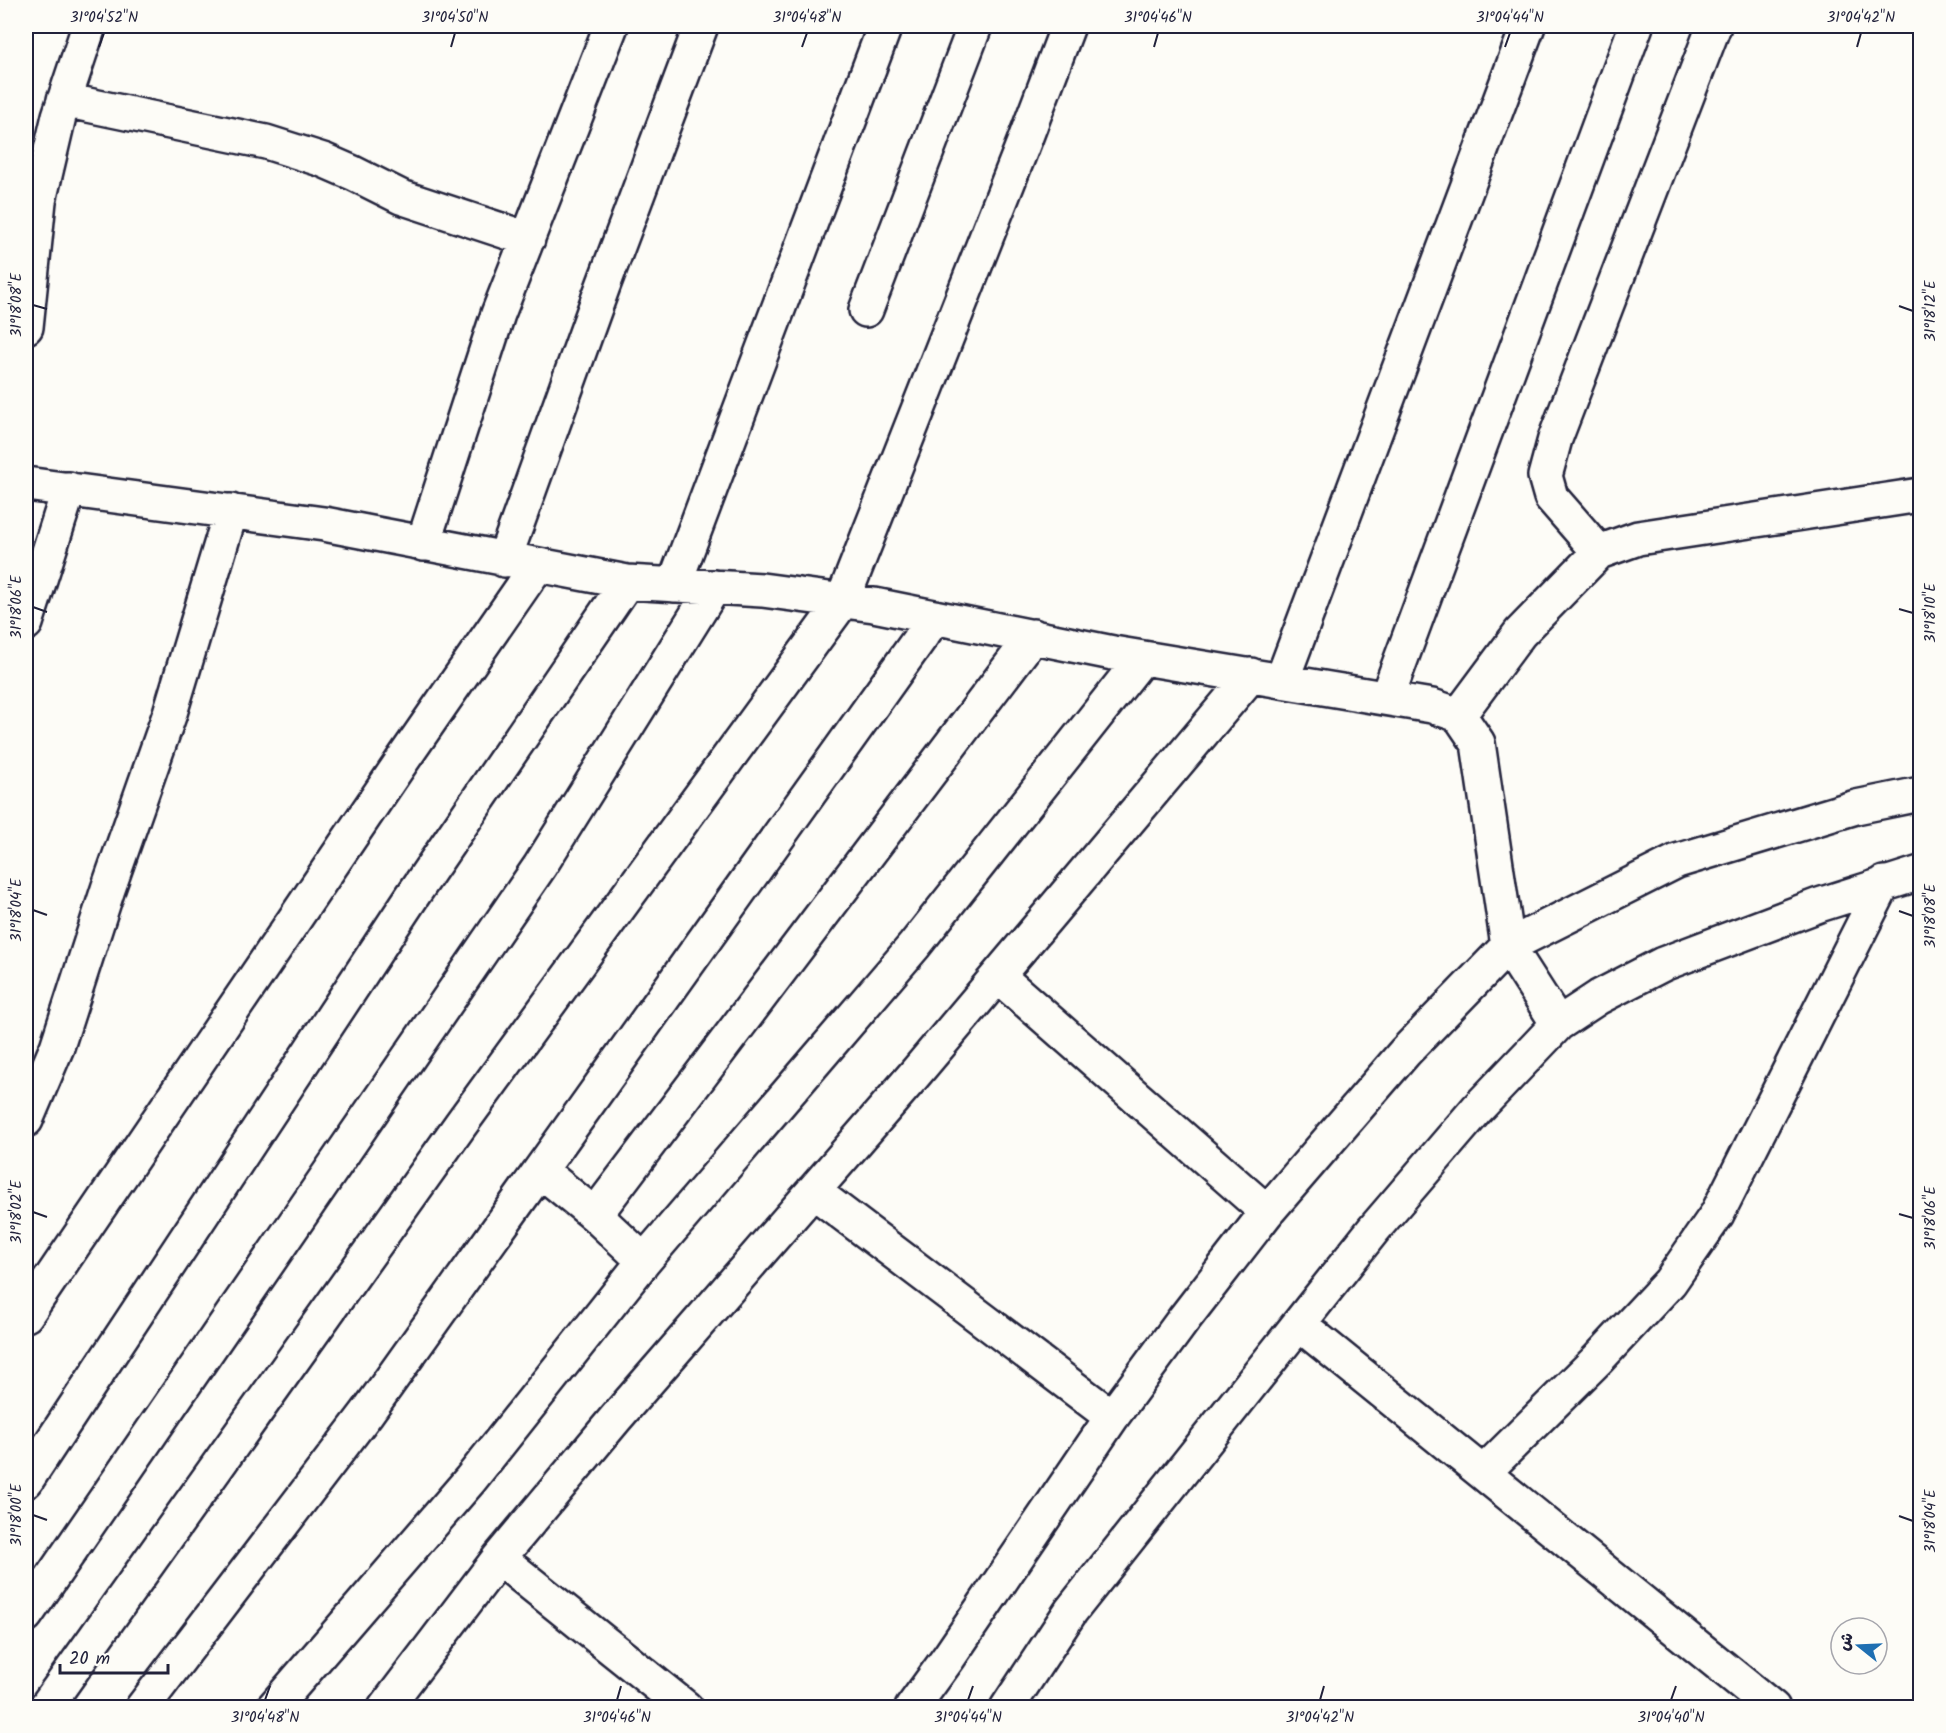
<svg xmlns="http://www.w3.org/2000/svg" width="1946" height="1733" font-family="Kalam,'Playpen Sans Arabic',sans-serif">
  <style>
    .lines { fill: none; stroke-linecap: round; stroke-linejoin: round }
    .minor-casing { stroke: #22223b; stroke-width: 38 }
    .minor { stroke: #fdfcf7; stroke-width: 33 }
    .ticks { fill: none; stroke: #22223b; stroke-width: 2 }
    .neatline { fill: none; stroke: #22223b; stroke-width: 2 }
    .ticks-label { font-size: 15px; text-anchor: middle; fill: #22223b }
  </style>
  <rect width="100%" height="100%" fill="#fdfcf7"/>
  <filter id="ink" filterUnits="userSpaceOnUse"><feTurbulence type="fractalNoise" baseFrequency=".0167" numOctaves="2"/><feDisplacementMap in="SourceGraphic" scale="12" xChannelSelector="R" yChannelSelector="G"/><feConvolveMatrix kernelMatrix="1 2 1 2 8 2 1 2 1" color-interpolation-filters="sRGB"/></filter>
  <g filter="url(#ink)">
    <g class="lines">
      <defs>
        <path id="minor" d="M64 100 266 142 323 160 353 173 401 197 528 239
          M866 310 975 26
          M26 327 39 201 59 116 89 26
          M26 484 324 524 627 582 762 590 874 605 1113 653 1432 706 1459 715 1478 743 1508 946 1558 1024
          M423 544 498 314 611 26
          M1599 552 1551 497 1545 476 1555 439 1714 26
          M504 560 603 286 701 26
          M674 585 885 26
          M26 623 69 489
          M1282 680 1528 26
          M1387 697 1636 26
          M1459 715 1520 633 1599 552 1638 538 1920 495
          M998 976 1267 1212
          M26 1120 57 1047 108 889 170 713 231 511
          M541 1171 595 1215 644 1261
          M813 1191 1112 1417
          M595 1215 1033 636
          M26 1315 404 758 537 566
          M1299 1324 1773 1708
          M1483 1473 1598 1359 1670 1282 1717 1214 1884 883
          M26 1481 413 895 627 582
          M499 1558 686 1708
          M26 1615 540 866 714 587
          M45 1708 461 1124 842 602 1024 142 1068 26
          M142 1708 367 1413 935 617
          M273 1708 470 1480 644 1261 914 946 1142 658
          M385 1708 499 1558 615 1419 914 1075 1251 675
          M912 1708 949 1657 1112 1417 1184 1319 1267 1212 1405 1052 1508 946 1677 861 1856 807 1920 794
          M1007 1708 1071 1611 1374 1229 1477 1109 1558 1024 1599 997 1663 964 1819 905 1920 873"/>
      </defs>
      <use href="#minor" class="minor-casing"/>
      <use href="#minor" class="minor"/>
    </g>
  </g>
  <path class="ticks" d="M99 47 104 33M451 47 455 33M802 47 807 33M1154 47 1158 33M1505 47 1510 33M1857 47 1861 33M33 305 47 309M1899 306 1913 311M33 607 47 612M1899 609 1913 613M33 910 47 915M1899 911 1913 916M33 1212 47 1217M1899 1214 1913 1218M33 1515 47 1520M1899 1516 1913 1521M265 1700 270 1686M617 1700 621 1686M968 1700 973 1686M1320 1700 1324 1686M1671 1700 1676 1686"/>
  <rect width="1946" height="1733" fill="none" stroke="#fdfcf7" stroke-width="66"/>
  <g transform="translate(1859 1646) rotate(288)"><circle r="28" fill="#fdfcf7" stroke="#a5a5ac" stroke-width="1.5"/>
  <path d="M0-4.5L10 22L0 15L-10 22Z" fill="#1f6fb2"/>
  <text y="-9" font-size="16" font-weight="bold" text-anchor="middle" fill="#22223b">ش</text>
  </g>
  <path d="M60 1664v9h108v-9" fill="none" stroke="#22223b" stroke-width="3"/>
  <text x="69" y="1664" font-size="18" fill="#22223b" stroke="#fdfcf7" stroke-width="4.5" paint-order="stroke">20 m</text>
  <rect x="33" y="33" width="1880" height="1667" class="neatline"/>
  <g class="ticks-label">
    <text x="104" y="22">31°04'52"N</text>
    <text x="455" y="22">31°04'50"N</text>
    <text x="807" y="22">31°04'48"N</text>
    <text x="1158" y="22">31°04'46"N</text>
    <text x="1510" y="22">31°04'44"N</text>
    <text x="1861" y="22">31°04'42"N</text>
    <text transform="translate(16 305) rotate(-90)" y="5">31°18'08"E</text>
    <text transform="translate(1930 311) rotate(-90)" y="5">31°18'12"E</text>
    <text transform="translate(16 607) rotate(-90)" y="5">31°18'06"E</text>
    <text transform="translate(1930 613) rotate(-90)" y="5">31°18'10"E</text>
    <text transform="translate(16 910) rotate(-90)" y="5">31°18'04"E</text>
    <text transform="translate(1930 916) rotate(-90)" y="5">31°18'08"E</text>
    <text transform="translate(16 1212) rotate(-90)" y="5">31°18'02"E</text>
    <text transform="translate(1930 1218) rotate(-90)" y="5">31°18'06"E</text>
    <text transform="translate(16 1515) rotate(-90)" y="5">31°18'00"E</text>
    <text transform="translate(1930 1521) rotate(-90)" y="5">31°18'04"E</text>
    <text x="265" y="1722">31°04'48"N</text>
    <text x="617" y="1722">31°04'46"N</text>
    <text x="968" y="1722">31°04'44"N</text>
    <text x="1320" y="1722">31°04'42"N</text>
    <text x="1671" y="1722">31°04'40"N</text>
  </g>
</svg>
